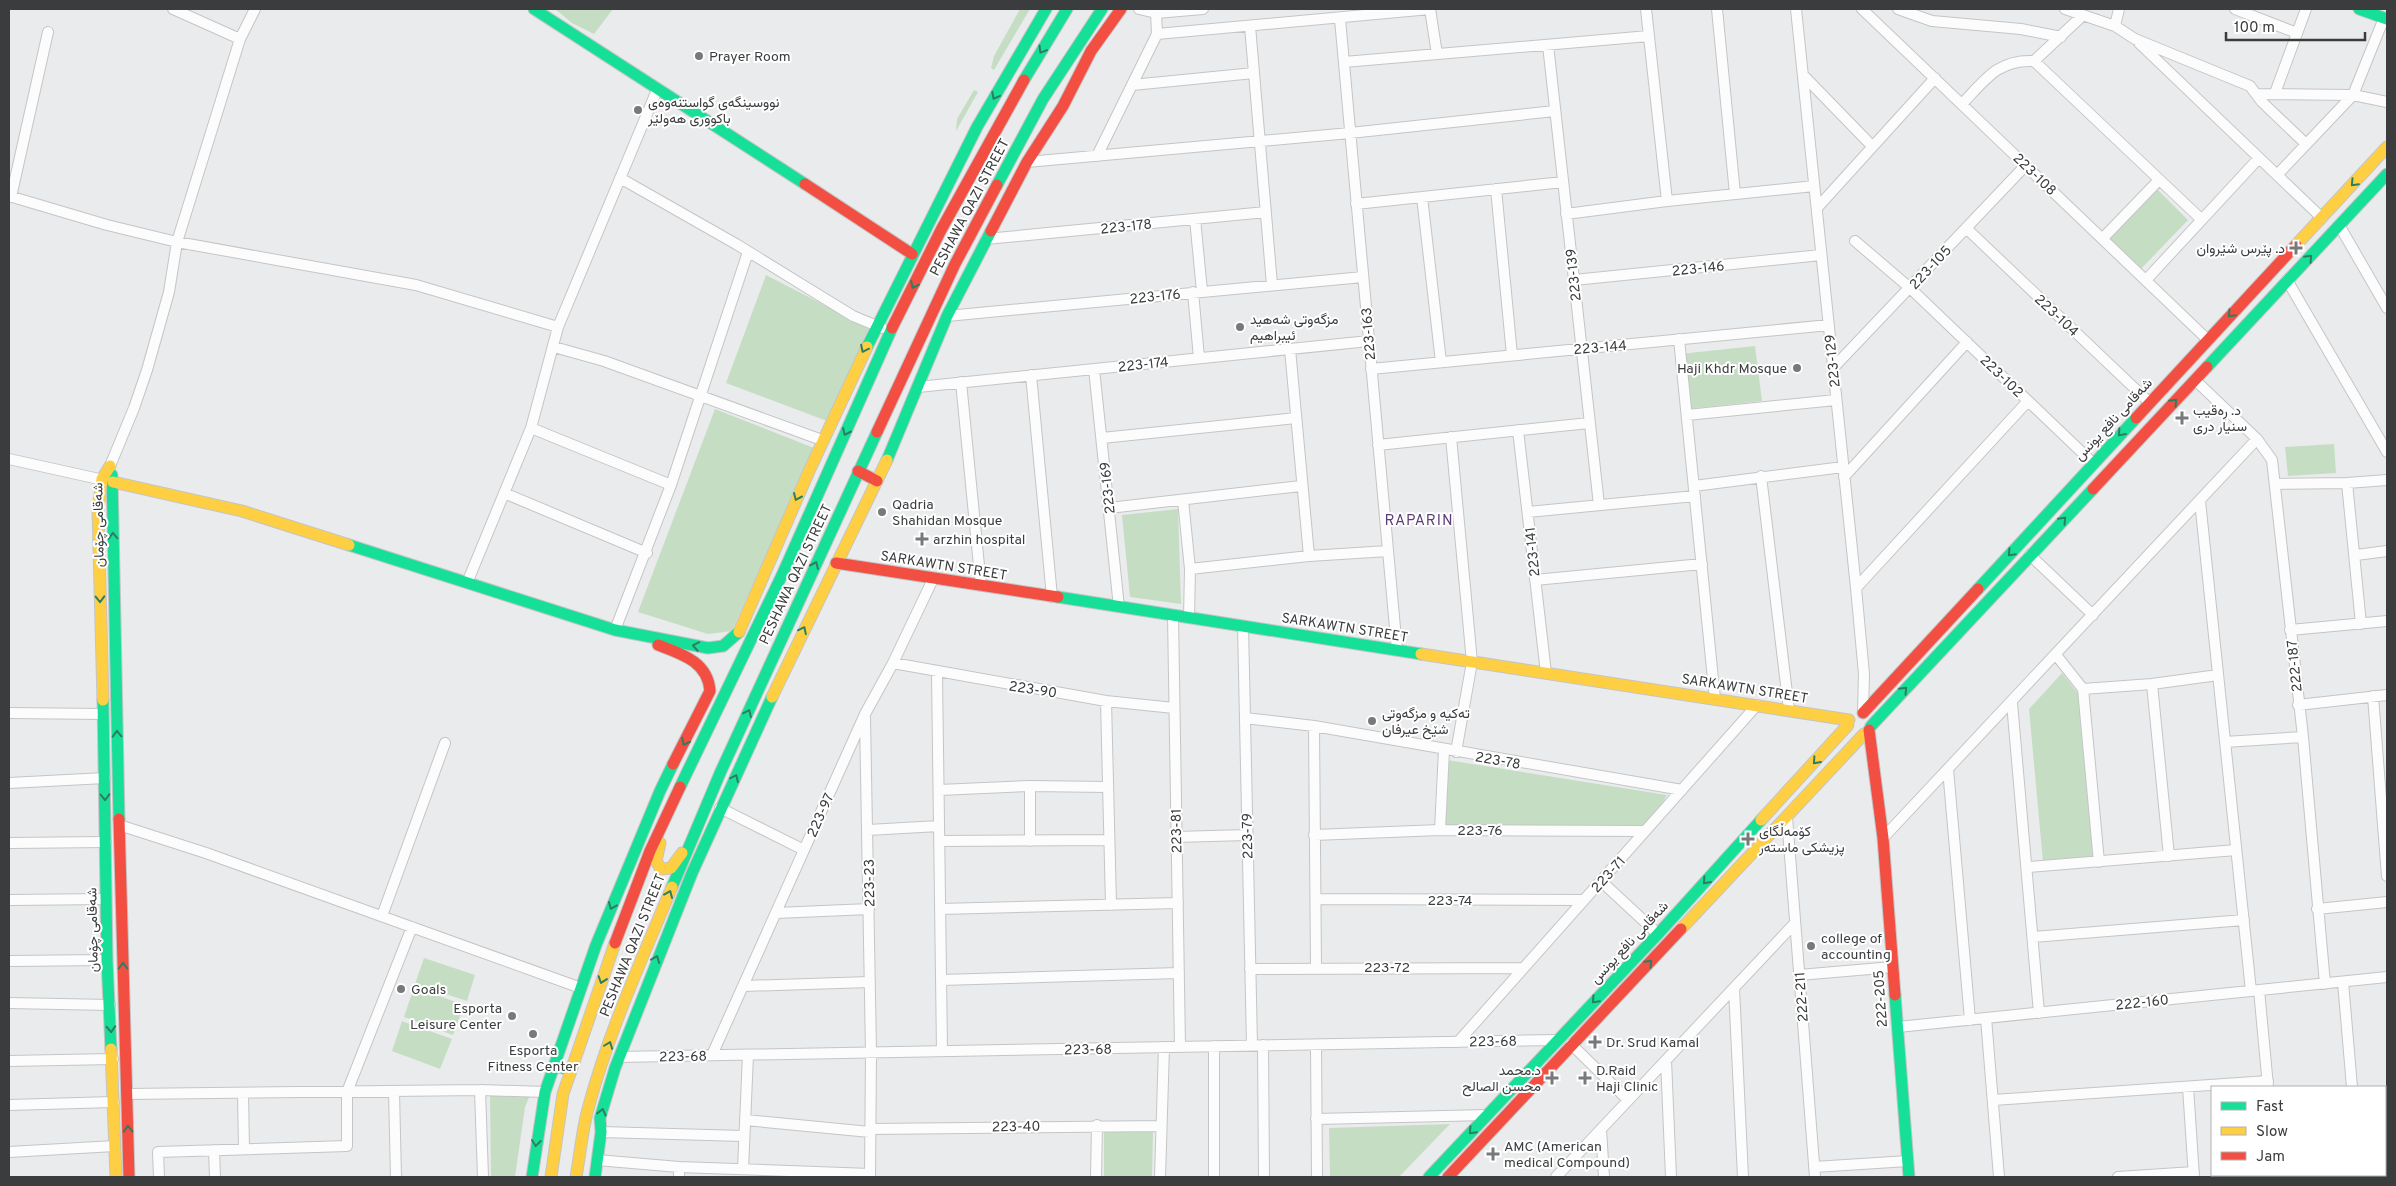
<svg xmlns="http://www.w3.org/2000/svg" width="2396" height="1186" font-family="Overpass,Vazirmatn,sans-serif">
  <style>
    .green { fill: #c5dec3 }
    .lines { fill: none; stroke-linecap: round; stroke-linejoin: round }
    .street-casing { stroke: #c4c5c6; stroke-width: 12 }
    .fast-casing { stroke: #c4c5c6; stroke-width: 13 }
    .slow-casing { stroke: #c4c5c6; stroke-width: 13 }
    .jam-casing { stroke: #c4c5c6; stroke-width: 13 }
    .street { stroke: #fcfcfc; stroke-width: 10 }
    .fast { stroke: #16e098; stroke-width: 11 }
    .slow { stroke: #ffcf43; stroke-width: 11 }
    .jam { stroke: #f24e42; stroke-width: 11 }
    .oneway { stroke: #2c7e61 }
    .poi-dot { fill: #78797b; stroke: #fff; stroke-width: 2 }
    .labels { text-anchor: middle; stroke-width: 4; stroke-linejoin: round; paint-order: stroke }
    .poi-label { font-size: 14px; fill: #3b3c3d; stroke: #fff; text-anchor: start }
    .street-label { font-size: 14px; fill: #3b3c3d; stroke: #fff }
    .neighbourhood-label { font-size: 15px; letter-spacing: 1px; fill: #5c3d77; stroke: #fff }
  </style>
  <rect width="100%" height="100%" fill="#eaebed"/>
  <path class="green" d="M555 9H613L594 34 572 23Z
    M1020 9H1030L994 70 991 68 994 56Z
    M974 90 978 92 956 131 957 119Z
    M2157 189 2188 220 2139 271 2108 241Z
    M766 275 869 328 827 421 726 383Z
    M1755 346 1762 401 1686 409 1680 354Z
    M715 409 814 448 732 631 708 634 638 612Z
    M2334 444 2336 473 2288 476 2285 447Z
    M1178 509 1181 604 1130 597 1122 515Z
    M2062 673 2080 696 2096 857 2043 862 2029 709Z
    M1447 760 1667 795 1647 829 1445 828Z
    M424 958 475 975 467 1001 415 984Z
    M414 987 464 1005 453 1035 404 1017Z
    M402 1021 452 1039 440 1069 392 1051Z
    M490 1095H530L525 1107 515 1177H491Z
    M1450 1124 1399 1177H1330L1329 1128Z
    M1104 1132H1153L1152 1177H1104Z"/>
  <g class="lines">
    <defs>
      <path id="street" d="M173 9 240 39
        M1139 9 1156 13 1203 9
        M1430 9 1437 54
        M1646 9 1667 201
        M1717 9 1735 194
        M1796 9 1856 588 1864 674 1863 713
        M1862 9 2208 340
        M1898 9 1932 21 2021 29 2061 37
        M2065 9 2115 26 2135 39 2250 86 2262 102 2306 144
        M2235 9 2297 33
        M1340 19 1397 650
        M1250 26 1272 285
        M2115 26 2119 9
        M1157 34 1430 9
        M2139 43 2322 218
        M1548 45 1599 505
        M2034 61 2201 219
        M1344 62 1649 36
        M1803 75 1872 146
        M1132 85 1254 73
        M2275 93 2306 9
        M2256 94 2353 95 2387 102
        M1962 104C1985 80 1998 59 2034 61L2082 16
        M1097 156 1157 34 1156 13
        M1027 162 1350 133 1555 111
        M2277 175 2353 95 2384 18
        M620 178 736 244 853 316 882 328
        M1496 189 1512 355
        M9 196 107 225 177 242 416 285 558 327
        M11 197 48 32
        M1422 197 1441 362
        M1356 204 1563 182
        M1817 208 1935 78
        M1566 214 1667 201 1814 186
        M1195 219 1202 291
        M2339 225 2387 308
        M1966 228 2149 402
        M2103 238 2159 180
        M986 239 1266 212
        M1855 241 1910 288 2093 463
        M1574 280 1821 255
        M2146 280 2259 158
        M2287 280 2387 452
        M1193 292 1199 358
        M947 316 1363 277
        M1679 339 1715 699
        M554 347 604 361 822 440
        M1290 349 1309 556
        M1833 368 2026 165
        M1094 369 1119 607
        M1371 369 1829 325
        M1031 375 1052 597
        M2195 380 2257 439 2272 460 2303 737 2325 984
        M961 382 981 586
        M918 387 1369 341
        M1687 415 1836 400
        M531 428 671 485
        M1518 430 1546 673
        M1451 437 1472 662 1456 752
        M1102 438 1296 418
        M1378 445 1589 423
        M9 459 108 481
        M110 466 134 408 147 370 169 292 177 242 240 39 255 9
        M1761 476 1789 710
        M1844 477 1967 342
        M2347 483 2361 624
        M2275 484 2347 483 2387 480
        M1694 486 1843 467
        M504 493 647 553
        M1183 500 1190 569 1189 618
        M2200 501 2251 991
        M1109 508 1301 486
        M1528 512 1695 496
        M2030 555 2093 615
        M2356 555 2387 551
        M1190 569 1309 556 1388 551
        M1535 580 1702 564
        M467 583 531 428 558 327 657 90
        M1856 588 2028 401
        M1173 615 1180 1047
        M1243 626 1252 1045
        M615 630 671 485 748 252
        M2290 630 2387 621
        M2056 655 2083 689 2099 862
        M893 663 1106 701 1174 708
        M937 673 942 1051
        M2152 684 2169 856
        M2083 689 2152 684 2218 675
        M2373 696 2387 876
        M1106 701 1111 905
        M2012 703 2039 1013
        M2298 705 2387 695
        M9 713 103 714
        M865 718 871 1052 870 1177
        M1245 718 1314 726 1682 790
        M1314 726 1316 967
        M2225 742 2303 737
        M1948 769 1970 1020
        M9 783 105 778
        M939 790 1030 786 1108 787
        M720 808 804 850
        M1787 817 1815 1177
        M119 825 206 853 581 988
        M868 830 939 826
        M1440 830 1444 750
        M1314 835 1440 830 1645 831
        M1176 837 1247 835
        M1883 838 2257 439
        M940 841 1109 840
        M1030 841V786
        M9 843 106 842
        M2028 867 2236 850
        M1601 881 1658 934
        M1316 899 1584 900
        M9 900 106 899
        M940 909 1178 903
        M2317 909 2387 902
        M776 913 869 909
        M382 916 445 743
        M2033 937 2244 920
        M9 961 107 960
        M1250 969 1523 968
        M1799 975 1893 967
        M941 980 1179 973
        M2343 982 2352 1087
        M743 986 870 982
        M1734 988 1743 1177
        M2259 990 2268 1086
        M9 1003 110 1005
        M1986 1018 1999 1177
        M1898 1027 2387 977
        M1458 1042 1757 705
        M1571 1044 1628 1100
        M1263 1045 1264 1177
        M1316 1045 1317 1177
        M712 1055 865 714 893 663 933 579
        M619 1057 1557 1040
        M1666 1060 1671 1177
        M9 1061 113 1059
        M2188 1087 2194 1177
        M480 1090 483 1177
        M394 1092 396 1177
        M243 1093 244 1149
        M127 1094 480 1090 545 1092
        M1993 1100 2268 1081
        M9 1105 114 1102
        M1316 1119 1487 1115
        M745 1120 870 1132
        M871 1129 1161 1126
        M1601 1129 1604 1177
        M601 1132 744 1136
        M2385 1140H2387
        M214 1150 215 1177
        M9 1152 115 1146
        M597 1160 679 1167 870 1174
        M1814 1167 1908 1161
        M743 1169 748 1055
        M2277 1175 2278 1177
        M2360 1175V1177
        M159 1177 158 1152 347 1146V1092L412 927
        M679 1177V1167
        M1096 1177 1097 1125
        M1160 1177 1164 1047
        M1214 1177V1046
        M1556 1177 1795 923
        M2118 1177 2194 1172"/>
      <path id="fast" d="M534 9 805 184
        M2359 9 2387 19
        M1024 80 1067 9
        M997 185 1043 99 1102 9
        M867 347 977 127 1046 9
        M2207 367 2387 174
        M887 460 947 316 991 231
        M112 475 119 819
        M349 545 615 630 708 648 723 646 739 632
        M1978 589 2136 418
        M1058 597 1421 654
        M103 700 107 960 111 1049
        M1871 726 2093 489
        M680 787 783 573 892 328
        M672 887 721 771 877 432
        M1895 995 1909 1177
        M553 1066 571 1070
        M532 1177 545 1092 596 945 660 791 673 764
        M595 1177 601 1132 600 1118 615 1068 692 873 772 697
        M1429 1177 1658 934 1761 820"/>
      <path id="slow" d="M2296 245 2387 147
        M113 482 242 511 349 545
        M739 632 810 469 867 347
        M1421 654 1849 720
        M772 697 887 460
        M103 700 98 510 102 479 110 466
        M1761 820 1848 725
        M660 843 656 861 661 869 671 868 682 853
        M1681 929 1864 734
        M111 1049 116 1177
        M551 1177 563 1094 615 943
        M576 1177C580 1155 582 1131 588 1109 608 1033 642 959 672 887"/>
      <path id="jam" d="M805 184 912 254
        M991 231 1027 162 1063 106 1091 51 1121 9
        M892 328 941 230 1024 80
        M2136 418 2296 245
        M877 432 955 264 997 185
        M858 471 877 481
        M2093 489 2207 367
        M836 563 1058 597
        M658 645C682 654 708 662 710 691L673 764
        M1863 713 1978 589
        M1869 730 1883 838 1895 995
        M119 819 129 1177
        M615 943 650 851 680 787
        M1448 1177 1681 929"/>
    </defs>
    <use href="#street" class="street-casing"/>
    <use href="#fast" class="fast-casing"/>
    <use href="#slow" class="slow-casing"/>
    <use href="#jam" class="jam-casing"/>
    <use href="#street" class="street"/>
    <use href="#fast" class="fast"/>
    <use href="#slow" class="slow"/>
    <use href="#jam" class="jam"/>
  </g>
  <defs><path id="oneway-chevron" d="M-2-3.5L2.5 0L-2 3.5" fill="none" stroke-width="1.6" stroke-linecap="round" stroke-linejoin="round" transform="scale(1.25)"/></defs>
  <g class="oneway">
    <use href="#oneway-chevron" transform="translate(1042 50) rotate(121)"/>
    <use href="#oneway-chevron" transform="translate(995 96) rotate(118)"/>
    <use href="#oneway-chevron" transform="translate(2354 183) rotate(133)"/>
    <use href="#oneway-chevron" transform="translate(2309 258) rotate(-47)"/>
    <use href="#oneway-chevron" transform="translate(914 285) rotate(116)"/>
    <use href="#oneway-chevron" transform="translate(2231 314) rotate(133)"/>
    <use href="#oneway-chevron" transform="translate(864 349) rotate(116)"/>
    <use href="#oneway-chevron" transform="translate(2174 402) rotate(-47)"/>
    <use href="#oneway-chevron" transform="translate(846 432) rotate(114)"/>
    <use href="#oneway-chevron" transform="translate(2121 433) rotate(132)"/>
    <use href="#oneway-chevron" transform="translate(797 497) rotate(114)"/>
    <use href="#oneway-chevron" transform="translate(2063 520) rotate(-47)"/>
    <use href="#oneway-chevron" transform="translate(113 536) rotate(-92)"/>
    <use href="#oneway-chevron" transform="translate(2011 553) rotate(133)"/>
    <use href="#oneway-chevron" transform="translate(815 565) rotate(-66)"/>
    <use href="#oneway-chevron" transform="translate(100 599) rotate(89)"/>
    <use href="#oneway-chevron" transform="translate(803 630) rotate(-64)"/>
    <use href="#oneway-chevron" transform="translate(696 646) rotate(-170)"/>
    <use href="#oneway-chevron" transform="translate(1904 690) rotate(-47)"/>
    <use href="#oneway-chevron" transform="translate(748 713) rotate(-65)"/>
    <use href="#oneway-chevron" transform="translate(117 734) rotate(-91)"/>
    <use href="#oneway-chevron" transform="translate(685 742) rotate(117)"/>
    <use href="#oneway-chevron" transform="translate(1816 761) rotate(132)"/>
    <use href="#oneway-chevron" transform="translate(735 778) rotate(-65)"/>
    <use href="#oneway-chevron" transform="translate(105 797) rotate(89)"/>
    <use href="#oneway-chevron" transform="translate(1706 881) rotate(132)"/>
    <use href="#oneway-chevron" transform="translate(669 894) rotate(-67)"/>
    <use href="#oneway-chevron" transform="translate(612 906) rotate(113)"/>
    <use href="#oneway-chevron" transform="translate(656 959) rotate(-68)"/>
    <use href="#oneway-chevron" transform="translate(1649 963) rotate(-47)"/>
    <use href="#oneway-chevron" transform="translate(123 966) rotate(-90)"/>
    <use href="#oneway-chevron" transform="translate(602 980) rotate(109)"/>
    <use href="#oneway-chevron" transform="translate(1595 1000) rotate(133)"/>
    <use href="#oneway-chevron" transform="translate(111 1029) rotate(87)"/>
    <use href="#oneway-chevron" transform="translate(609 1045) rotate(-69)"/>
    <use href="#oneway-chevron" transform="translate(602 1112) rotate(-76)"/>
    <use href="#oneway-chevron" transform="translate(128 1129) rotate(-91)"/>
    <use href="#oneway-chevron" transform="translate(1472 1131) rotate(133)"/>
    <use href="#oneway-chevron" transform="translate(536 1143) rotate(97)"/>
  </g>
  <g class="poi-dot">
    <circle cx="699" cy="56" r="5"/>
    <circle cx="638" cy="110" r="5"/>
    <path d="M2293.5 240.5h5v5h5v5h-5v5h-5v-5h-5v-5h5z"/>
    <circle cx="1240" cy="327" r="5"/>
    <circle cx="1797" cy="368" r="5"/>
    <path d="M2179.5 410.5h5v5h5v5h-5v5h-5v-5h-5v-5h5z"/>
    <circle cx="882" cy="512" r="5"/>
    <path d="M919.5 531.5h5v5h5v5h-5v5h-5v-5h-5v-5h5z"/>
    <circle cx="1372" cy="721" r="5"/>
    <path d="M1745.5 831.5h5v5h5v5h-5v5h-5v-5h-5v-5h5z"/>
    <circle cx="1811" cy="946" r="5"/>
    <circle cx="401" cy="989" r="5"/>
    <circle cx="512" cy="1016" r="5"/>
    <circle cx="533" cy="1034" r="5"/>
    <path d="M1592.5 1034.5h5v5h5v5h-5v5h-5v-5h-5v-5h5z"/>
    <path d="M1549.5 1070.5h5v5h5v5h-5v5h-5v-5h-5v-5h5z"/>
    <path d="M1582.5 1070.5h5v5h5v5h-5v5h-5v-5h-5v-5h5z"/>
    <path d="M1490.5 1146.5h5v5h5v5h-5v5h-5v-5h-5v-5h5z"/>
  </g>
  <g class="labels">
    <g class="poi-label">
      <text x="709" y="61">Prayer Room</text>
      <text x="648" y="107">نووسینگەی گواستنەوەی<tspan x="648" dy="16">باکووری هەولێر</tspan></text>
      <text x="2285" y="253" text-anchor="end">د. پێرس شێروان</text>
      <text x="1250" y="324">مزگەوتی شەهید<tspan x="1250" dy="16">ئیبراهیم</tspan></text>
      <text x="1787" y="373" text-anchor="end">Haji Khdr Mosque</text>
      <text x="2193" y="415">د. ڕەقیب<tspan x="2193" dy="16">سنیار دری</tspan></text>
      <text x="892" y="509">Qadria<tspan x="892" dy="16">Shahidan Mosque</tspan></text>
      <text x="933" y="544">arzhin hospital</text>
      <text x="1382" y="718">تەکیە و مزگەوتی<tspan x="1382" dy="16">شێخ عیرفان</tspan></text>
      <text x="1759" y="836">کۆمەڵگای<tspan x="1759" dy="16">پزیشکی ماستەر</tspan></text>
      <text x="1821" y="943">college of<tspan x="1821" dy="16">accounting</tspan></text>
      <text x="411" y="994">Goals</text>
      <text x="502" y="1013" text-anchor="end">Esporta<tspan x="502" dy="16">Leisure Center</tspan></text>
      <text x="1606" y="1047">Dr. Srud Kamal</text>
      <text x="533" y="1055" text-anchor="middle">Esporta<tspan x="533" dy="16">Fitness Center</tspan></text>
      <text x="1541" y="1075" text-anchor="end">د.محمد<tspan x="1541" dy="16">محسن الصالح</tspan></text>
      <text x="1596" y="1075">D.Raid<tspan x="1596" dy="16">Haji Clinic</tspan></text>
      <text x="1504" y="1151">AMC (American<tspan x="1504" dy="16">medical Compound)</tspan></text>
    </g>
    <g class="street-label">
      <text transform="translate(2035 174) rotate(44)" y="5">223-108</text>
      <text transform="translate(969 207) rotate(-62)" y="5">PESHAWA QAZI STREET</text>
      <text transform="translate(1126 226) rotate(-6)" y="5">223-178</text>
      <text transform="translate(1930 267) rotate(-47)" y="5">223-105</text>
      <text transform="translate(1698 268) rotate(-6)" y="5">223-146</text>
      <text transform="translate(1573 275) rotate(-96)" y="5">223-139</text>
      <text transform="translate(1155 296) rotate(-6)" y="5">223-176</text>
      <text transform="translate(2057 315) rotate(43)" y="5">223-104</text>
      <text transform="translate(1368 334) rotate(-95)" y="5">223-163</text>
      <text transform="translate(1600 347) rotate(-5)" y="5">223-144</text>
      <text transform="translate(1832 361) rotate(-96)" y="5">223-129</text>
      <text transform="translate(1143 364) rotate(-6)" y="5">223-174</text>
      <text transform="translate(2002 376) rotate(44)" y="5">223-102</text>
      <text transform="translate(2113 419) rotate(-47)" y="5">شەقامی نافع یونس</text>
      <text transform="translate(1107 488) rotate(-96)" y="5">223-169</text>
      <text transform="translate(98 525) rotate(-91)" y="5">شەقامی چۆمان</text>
      <text transform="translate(1532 552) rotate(-96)" y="5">223-141</text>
      <text transform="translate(944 565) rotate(9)" y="5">SARKAWTN STREET</text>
      <text transform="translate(795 574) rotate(-65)" y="5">PESHAWA QAZI STREET</text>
      <text transform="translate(1345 627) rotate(9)" y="5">SARKAWTN STREET</text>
      <text transform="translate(2294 666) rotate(-96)" y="5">222-187</text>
      <text transform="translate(1745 688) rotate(9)" y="5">SARKAWTN STREET</text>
      <text transform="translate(1033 689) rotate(9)" y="5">223-90</text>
      <text transform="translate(1498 760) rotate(10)" y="5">223-78</text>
      <text transform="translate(820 815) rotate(-66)" y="5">223-97</text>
      <text x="1480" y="835">223-76</text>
      <text transform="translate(1176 831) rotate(-91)" y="5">223-81</text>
      <text transform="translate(1247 836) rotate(-91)" y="5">223-79</text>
      <text transform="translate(1608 874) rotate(-48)" y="5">223-71</text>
      <text transform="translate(869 883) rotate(-91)" y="5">223-23</text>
      <text x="1450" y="905">223-74</text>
      <text transform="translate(92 930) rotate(-91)" y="5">شەقامی چۆمان</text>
      <text transform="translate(1629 942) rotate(-47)" y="5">شەقامی نافع یونس</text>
      <text transform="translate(632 945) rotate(-68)" y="5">PESHAWA QAZI STREET</text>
      <text x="1387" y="972">223-72</text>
      <text transform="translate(1801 997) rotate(-94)" y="5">222-211</text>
      <text transform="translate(1880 999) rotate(-94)" y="5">222-205</text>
      <text transform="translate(2142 1002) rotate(-6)" y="5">222-160</text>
      <text transform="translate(1493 1041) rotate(-1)" y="5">223-68</text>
      <text transform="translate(1088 1049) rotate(-1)" y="5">223-68</text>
      <text transform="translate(683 1056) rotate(-1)" y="5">223-68</text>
      <text transform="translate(1016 1126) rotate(-1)" y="5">223-40</text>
    </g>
    <g class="neighbourhood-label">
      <text x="1419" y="525">RAPARIN</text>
    </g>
  </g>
  <rect width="2396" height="1186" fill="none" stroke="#3b3c3d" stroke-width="20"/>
  <rect x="2211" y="1086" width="175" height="90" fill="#ffffff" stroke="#b1b1b1"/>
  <rect x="2221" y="1102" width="25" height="8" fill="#16e098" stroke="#b1b1b1"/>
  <text x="2256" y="1111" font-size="15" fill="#3b3c3d">Fast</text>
  <rect x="2221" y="1127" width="25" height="8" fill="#ffcf43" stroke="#b1b1b1"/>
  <text x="2256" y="1136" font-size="15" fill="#3b3c3d">Slow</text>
  <rect x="2221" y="1152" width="25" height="8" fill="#f24e42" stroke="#b1b1b1"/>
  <text x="2256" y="1161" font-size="15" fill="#3b3c3d">Jam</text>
  <path d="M2226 32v8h139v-8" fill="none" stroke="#3b3c3d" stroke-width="2.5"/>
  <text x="2234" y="32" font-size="15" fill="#3b3c3d" stroke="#ffffff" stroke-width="4" paint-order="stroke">100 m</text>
</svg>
